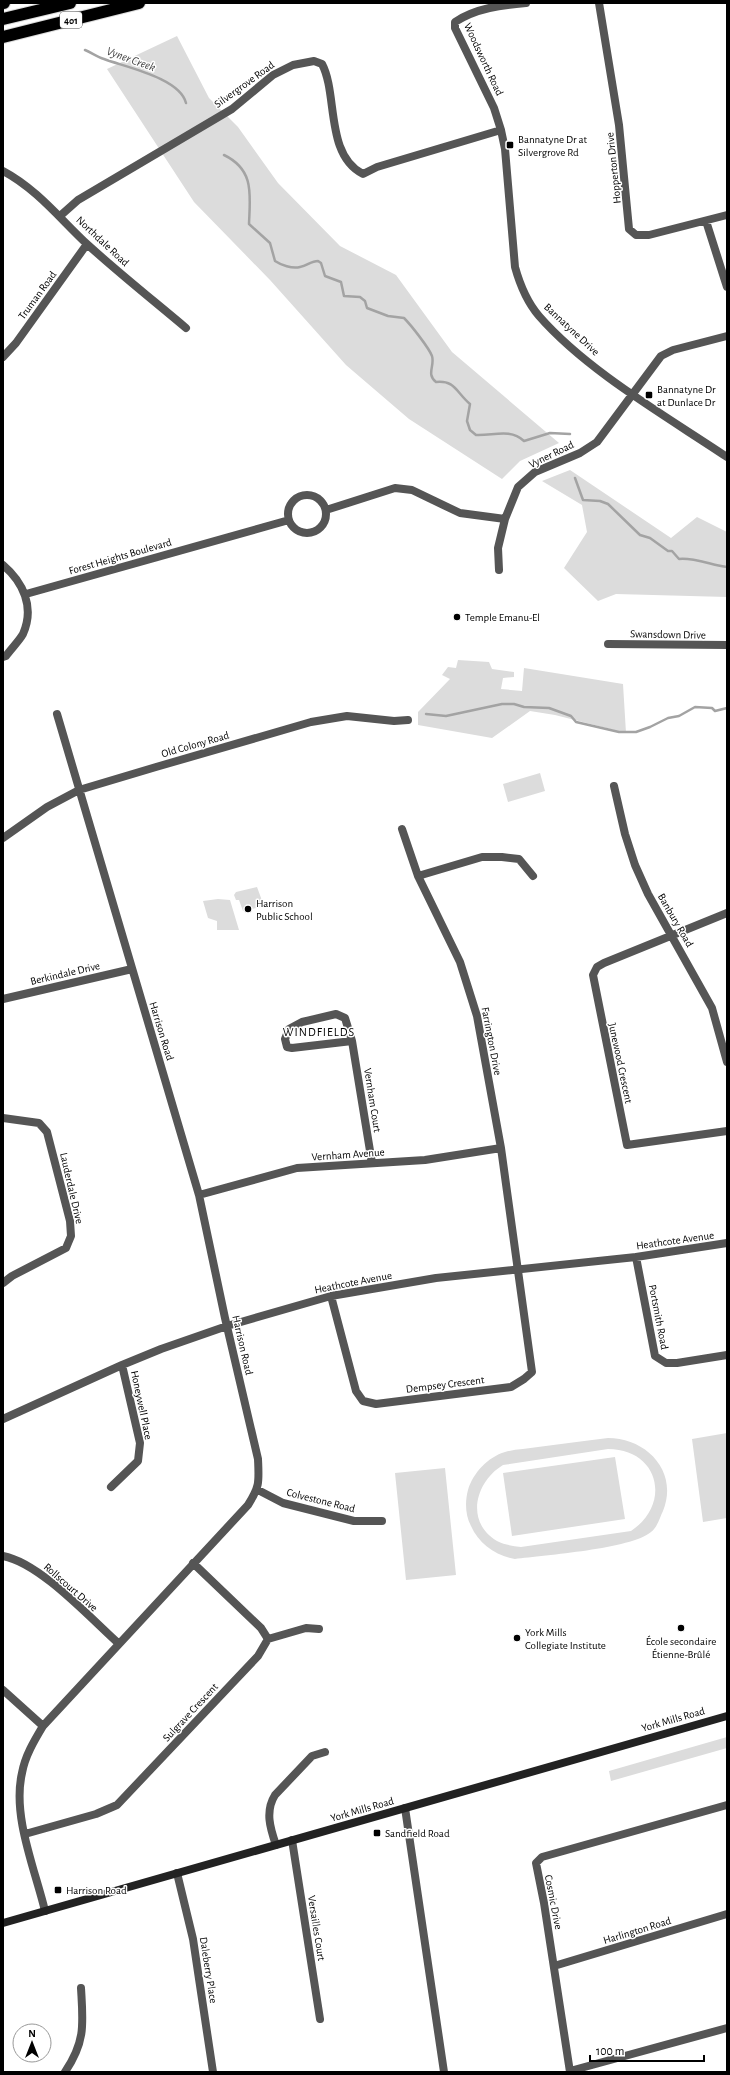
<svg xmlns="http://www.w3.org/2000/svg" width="730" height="2075" font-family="'Alegreya Sans',sans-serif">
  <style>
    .green { fill: #dcdcdc; fill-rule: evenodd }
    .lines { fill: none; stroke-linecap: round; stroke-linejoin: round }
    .stream { stroke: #a3a3a3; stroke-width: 2.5 }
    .motorway-casing { stroke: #dbdbdb; stroke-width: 14 }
    .minor { stroke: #555; stroke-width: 8 }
    .secondary { stroke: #222; stroke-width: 8 }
    .motorway { stroke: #000; stroke-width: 12 }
    .poi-dot { fill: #000; stroke: #fff; stroke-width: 1.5 }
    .labels { text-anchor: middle; stroke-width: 3; stroke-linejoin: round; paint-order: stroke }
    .shield { fill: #fff; stroke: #4c4c4c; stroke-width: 1 }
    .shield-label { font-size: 10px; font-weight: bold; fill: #000 }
    .street-label { font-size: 11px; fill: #000; stroke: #fff }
    .poi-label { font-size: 11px; fill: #000; stroke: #fff; text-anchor: start }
    .water-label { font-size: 12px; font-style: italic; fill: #444; stroke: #fff }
    .neighbourhood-label { font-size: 12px; letter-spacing: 1px; fill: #000; stroke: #fff }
  </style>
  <rect width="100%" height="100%" fill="#fff"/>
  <path class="green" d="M177 36 209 98 238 127 278 183 340 246 396 275 452 352 559 443 520 461 502 479 409 419 346 365 270 280 194 202 107 69Z
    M570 470 671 538 697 517 727 532V597L616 594 598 601 564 568 587 532 582 505 542 481Z
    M458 660 489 662 492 669 514 672V677L503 678 501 689 522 691 524 668 623 684 626 733 555 715 530 711 492 738 418 725V712L450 679 442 675 448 667 456 668Z
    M540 773 545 791 508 802 503 784Z
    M257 887 264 906 243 911 239 900H236L234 895 236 892Z
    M218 899 230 900 239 930H217V921L208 918 203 901Z
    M727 1433V1518L703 1522 692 1439Z
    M608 1438C646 1438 679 1471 663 1511 660 1517 657 1528 651 1532 631 1549 545 1555 515 1559 496 1556 479 1544 471 1526 465 1515 465 1501 468 1490 473 1473 488 1457 505 1452 515 1449 527 1449 538 1447 561 1444 584 1441 608 1438ZM608 1449C659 1449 672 1504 631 1531L521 1547C513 1546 505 1545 497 1541 465 1522 475 1482 503 1465Z
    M615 1457 625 1519 512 1536 503 1473Z
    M445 1468 456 1575 406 1580 395 1473Z
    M727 1737V1748L611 1781 609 1771Z"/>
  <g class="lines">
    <path class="stream" d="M85 50C92 53 97 57 104 59 125 67 180 78 186 103
      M224 155C255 170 250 195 249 224L270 243 275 261C281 265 292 269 300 267 307 266 311 261 318 261L321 263 325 276 341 282 344 296 360 297 365 301 367 308 388 316 404 318C411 325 429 348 432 356 435 366 426 374 436 382 455 380 456 392 470 404L467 421 470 430 476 435C493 436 510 428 524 441L550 433 570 434
      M575 478 583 500 600 501 608 504 640 535 650 538 668 551H672L679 559C692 557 712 565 727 567
      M426 714 446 716 502 704H514L524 707 549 708 571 716 576 722 619 732H636L650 727 668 718 679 716 695 707 712 708 715 711 727 708"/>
    <defs>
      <path id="motorway" d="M3 3H4
        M3 19 70 3
        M3 37 139 3"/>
    </defs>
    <use href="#motorway" class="motorway-casing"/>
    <path class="minor" d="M526 3C502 5 476 8 455 22V28L494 108 501 130 505 149 515 267C520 285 527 302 539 316 587 371 666 416 727 457
      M599 3 619 125 629 229 636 235H649L727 215
      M3 171C37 189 61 220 88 245 120 274 154 301 186 328
      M60 216 78 200 232 109 273 75 293 65 314 61 322 64C338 94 325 155 363 174L377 167 501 130
      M706 221 727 287
      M3 357 16 343 87 244
      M288 514a19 19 0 1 1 38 0a19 19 0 1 1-38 0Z
      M326 510 395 488 412 490 460 513 505 519
      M3 565C23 582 35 607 23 634 19 641 11 649 6 656L3 657
      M499 570 498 548 505 519 518 487 535 472 580 453 597 442 661 356 673 350 727 336
      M26 594 289 520
      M608 644 727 645
      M614 786 625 834 635 865 648 894 712 1008 727 1062
      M3 838 47 807 79 790 156 767 311 722 347 716 394 721 408 720
      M418 876 482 857H502L519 859 533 876
      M727 913 604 963 597 967 593 975 627 1145 727 1131
      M3 999 132 969
      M352 1041 292 1048 287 1047 285 1039 289 1029 302 1022 336 1014 345 1018 352 1041 372 1163
      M3 1118 39 1123 47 1132 70 1221 71 1236 66 1248 12 1276 3 1283
      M199 1195 297 1168 425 1160 501 1148
      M636 1257 655 1356 666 1363H677L727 1355
      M331 1296 356 1391 363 1401 376 1404 511 1387 524 1379 532 1372 501 1148 477 1016 460 962 418 876 402 829
      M3 1419 122 1365 161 1349 227 1326 331 1296 436 1278 636 1257 727 1243
      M111 1487 138 1461 140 1443 122 1365
      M258 1490 283 1503 354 1521H382
      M3 1556C40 1563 89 1617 118 1643
      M268 1639 306 1628 319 1629
      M3 1690 43 1726
      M405 1808 444 2072
      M25 1834 96 1814 117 1805 258 1656 268 1639 261 1628 193 1563
      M292 1840 320 2019
      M276 1845C270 1828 265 1811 275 1795L312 1756 325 1752
      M177 1873 193 1939 213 2072
      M45 1911C35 1869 12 1816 22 1773 25 1756 34 1741 43 1726L248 1505C260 1486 259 1482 258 1459L225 1318 199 1195 57 714
      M554 1966 727 1914
      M570 2071 727 2028
      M65 2072C86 2041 83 2023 81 1988
      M570 2072 544 1903 536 1863 542 1857 727 1805"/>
    <path class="secondary" d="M3 1923 727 1716"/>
    <use href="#motorway" class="motorway"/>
  </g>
  <g class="poi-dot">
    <rect x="506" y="141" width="8" height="8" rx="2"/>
    <rect x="645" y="391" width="8" height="8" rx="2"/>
    <circle cx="457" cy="617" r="4"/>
    <circle cx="248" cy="909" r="4"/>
    <circle cx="681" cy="1628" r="4"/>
    <circle cx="517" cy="1638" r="4"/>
    <rect x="373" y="1829" width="8" height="8" rx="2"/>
    <rect x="54" y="1886" width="8" height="8" rx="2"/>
  </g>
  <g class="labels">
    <rect class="shield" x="60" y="12" width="22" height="16" rx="3"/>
    <g class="shield-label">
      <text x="71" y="24">401</text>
    </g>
    <g class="street-label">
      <text transform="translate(484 59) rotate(65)" y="4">Woodsworth Road</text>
      <text transform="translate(244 84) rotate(-36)" y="4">Silvergrove Road</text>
      <text transform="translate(613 168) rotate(-96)" y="4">Hopperton Drive</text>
      <text transform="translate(103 241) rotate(43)" y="4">Northdale Road</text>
      <text transform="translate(37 295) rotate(-54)" y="4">Truman Road</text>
      <text transform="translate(572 329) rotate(43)" y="4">Bannatyne Drive</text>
      <text transform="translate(551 454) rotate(-26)" y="4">Vyner Road</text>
      <text transform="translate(120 556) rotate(-16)" y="4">Forest Heights Boulevard</text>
      <text transform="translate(668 634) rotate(1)" y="4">Swansdown Drive</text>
      <text transform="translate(195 744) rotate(-16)" y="4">Old Colony Road</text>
      <text transform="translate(676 920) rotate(60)" y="4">Banbury Road</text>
      <text transform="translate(65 973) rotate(-13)" y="4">Berkindale Drive</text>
      <text transform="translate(162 1031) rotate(73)" y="4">Harrison Road</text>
      <text transform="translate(492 1041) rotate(79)" y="4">Farrington Drive</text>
      <text transform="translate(621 1063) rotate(78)" y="4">Junewood Crescent</text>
      <text transform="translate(373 1100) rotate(81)" y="4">Vernham Court</text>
      <text transform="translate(348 1154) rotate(-4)" y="4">Vernham Avenue</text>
      <text transform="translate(72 1188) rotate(77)" y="4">Lauderdale Drive</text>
      <text transform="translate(675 1240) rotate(-8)" y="4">Heathcote Avenue</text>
      <text transform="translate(353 1282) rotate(-11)" y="4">Heathcote Avenue</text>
      <text transform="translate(659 1317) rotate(79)" y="4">Portsmith Road</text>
      <text transform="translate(243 1345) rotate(77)" y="4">Harrison Road</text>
      <text transform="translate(445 1384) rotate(-7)" y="4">Dempsey Crescent</text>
      <text transform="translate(142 1405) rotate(78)" y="4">Honeywell Place</text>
      <text transform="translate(321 1500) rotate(14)" y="4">Colvestone Road</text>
      <text transform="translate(71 1587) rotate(41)" y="4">Rollscourt Drive</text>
      <text transform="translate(190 1712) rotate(-47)" y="4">Sulgrave Crescent</text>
      <text transform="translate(673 1719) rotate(-16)" y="4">York Mills Road</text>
      <text transform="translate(362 1809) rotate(-16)" y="4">York Mills Road</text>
      <text transform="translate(554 1902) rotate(79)" y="4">Cosmic Drive</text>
      <text transform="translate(317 1928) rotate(81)" y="4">Versailles Court</text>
      <text transform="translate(637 1930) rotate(-17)" y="4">Harlington Road</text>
      <text transform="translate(209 1970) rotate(81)" y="4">Daleberry Place</text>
    </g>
    <g class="poi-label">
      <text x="518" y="143">Bannatyne Dr at<tspan x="518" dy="13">Silvergrove Rd</tspan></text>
      <text x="657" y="393">Bannatyne Dr<tspan x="657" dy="13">at Dunlace Dr</tspan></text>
      <text x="465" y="621">Temple Emanu-El</text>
      <text x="256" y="907">Harrison<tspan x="256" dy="13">Public School</tspan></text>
      <text x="525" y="1636">York Mills<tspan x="525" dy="13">Collegiate Institute</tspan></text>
      <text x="681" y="1645" text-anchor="middle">École secondaire<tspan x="681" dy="13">Étienne-Brûlé</tspan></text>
      <text x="385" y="1837">Sandfield Road</text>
      <text x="66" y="1894">Harrison Road</text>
    </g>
    <g class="water-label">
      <text transform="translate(131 59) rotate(20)" y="4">Vyner Creek</text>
    </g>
    <g class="neighbourhood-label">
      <text x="319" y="1036">WINDFIELDS</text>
    </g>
  </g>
  <rect width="730" height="2075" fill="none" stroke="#000000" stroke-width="8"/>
  <g transform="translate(32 2043)"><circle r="19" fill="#ffffff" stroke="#999999"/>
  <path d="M0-3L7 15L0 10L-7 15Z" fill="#000000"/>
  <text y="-6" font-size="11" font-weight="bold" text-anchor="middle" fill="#000000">N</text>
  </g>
  <path d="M590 2055v6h114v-6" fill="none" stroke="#000000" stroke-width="2"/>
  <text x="596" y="2055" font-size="12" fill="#000000" stroke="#ffffff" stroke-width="3" paint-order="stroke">100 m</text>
</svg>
